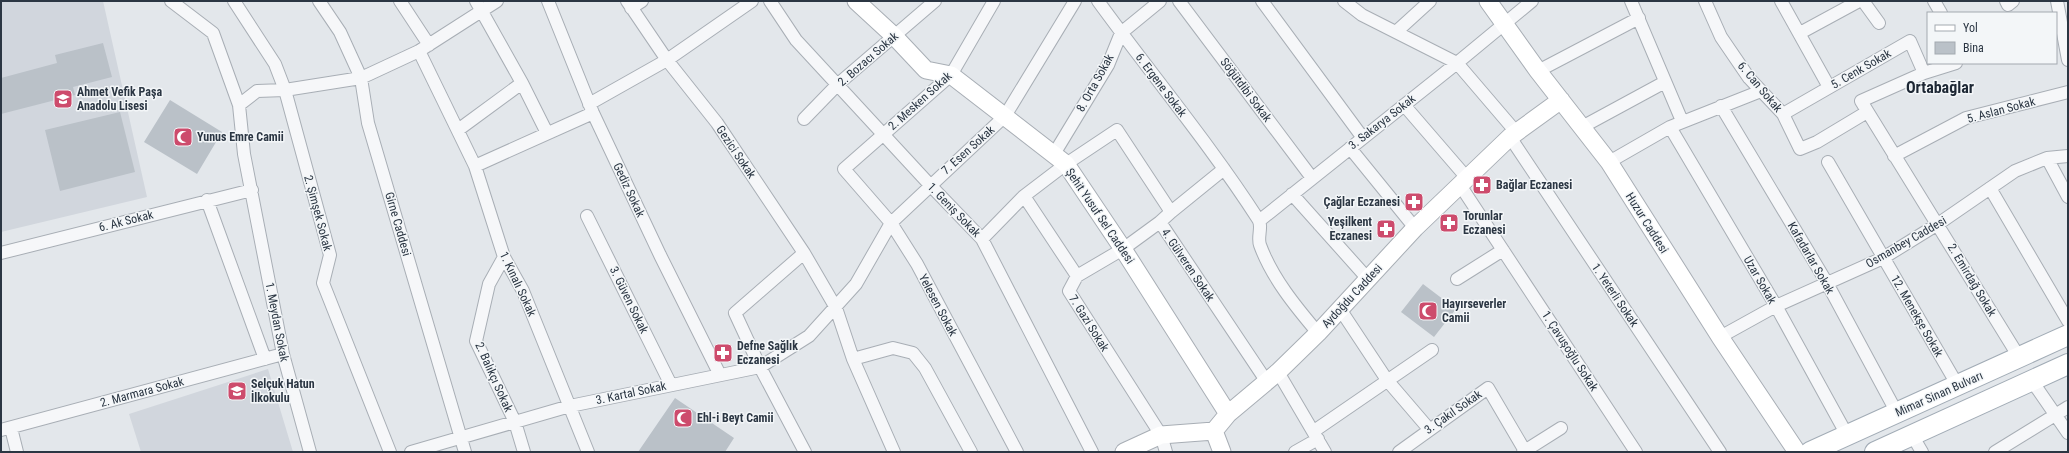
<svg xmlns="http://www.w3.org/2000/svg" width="2069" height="453" font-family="'Roboto Condensed',sans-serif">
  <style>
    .built { fill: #d1d6dd }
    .building { fill: #bac1c8 }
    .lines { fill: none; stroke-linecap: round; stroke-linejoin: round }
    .street-casing { stroke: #a8aeb5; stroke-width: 14 }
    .secondary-casing { stroke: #a8aeb5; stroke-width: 19 }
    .primary-casing { stroke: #a2acb6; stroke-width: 22 }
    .street { stroke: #f6f7f9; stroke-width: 12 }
    .secondary { stroke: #fff; stroke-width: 17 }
    .primary { stroke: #fff; stroke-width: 20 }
    .labels { text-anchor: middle; stroke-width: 3; stroke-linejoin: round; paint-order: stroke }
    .street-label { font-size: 12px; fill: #2b3643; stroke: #f3f6f8 }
    .poi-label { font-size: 12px; font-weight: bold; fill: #2b3643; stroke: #f3f6f8; text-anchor: start }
    .district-label { font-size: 16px; font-weight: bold; fill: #1d2734; stroke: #f3f6f8 }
  </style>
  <rect width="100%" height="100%" fill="#e3e7eb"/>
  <path class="built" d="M1 1H103L147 197 1 232Z
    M268 369 293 452H141L129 414Z"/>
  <path class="building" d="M103 43 112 77 73 87 75 95 1 114V78L57 63 55 55Z
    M170 100 222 132 197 174 144 142Z
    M120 112 135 172 60 191 45 130Z
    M1423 284 1456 309 1434 337 1401 312Z
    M675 398 734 438 725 452H638Z"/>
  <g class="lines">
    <defs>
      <path id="street" d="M171 1 213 33 239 105 244 154 283 354 310 452
        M234 1 275 64 285 90 330 255 323 283 390 452
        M319 1 340 32 361 78 368 123 465 452
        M400 1 429 45
        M476 1 522 83 547 133
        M548 1 593 113 660 255 720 375
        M627 1 667 60 717 123 804 253 836 308 853 359 894 452
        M770 1 796 40 930 185 982 239 1092 452
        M994 1 951 75 844 169 891 223 917 264 1017 452
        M1098 1C1151 74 1209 143 1258 219 1263 226 1257 237 1260 245 1272 278 1296 307 1318 333
        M1179 1 1312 178
        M1262 1 1363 138
        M1344 1 1362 15 1457 63 1516 132
        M1631 1 1682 121
        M1705 1 1721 37 1749 78 1783 114 1800 149 1817 142 1867 112
        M1781 1 1829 87
        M1863 1 1879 23
        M1934 1 1941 13
        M2006 1 2008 5 2013 1
        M2057 1 2068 60
        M631 8 642 1
        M1396 32 1430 1
        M1800 33 1859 1
        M419 51 475 166 504 257 523 291 588 452
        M1956 63 1924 73 1861 101 2019 357
        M1538 71 1639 18
        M589 104 667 60 752 1
        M239 105 257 91 285 90 361 78 419 51 497 1
        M1404 105 1467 178
        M1721 106 1827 283 1897 413
        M1783 114 1910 41 1924 73
        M804 119 837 85 935 1
        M1582 127 1665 82
        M1670 127 1776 306 1847 435
        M458 130 522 83
        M1510 137 1720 452
        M1350 148 1415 228
        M1054 154 1108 65 1121 33 1160 1
        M1894 156 1966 118 2068 92
        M2047 158 2068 197
        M1609 162 1670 127 1761 91
        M1828 162 1958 386
        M475 166 593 113
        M1460 185 1636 452
        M1990 188 2068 321
        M1292 194 1368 279
        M1024 196 1077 276 1069 291 1161 435 1166 452
        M207 200 265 359
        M1171 212 1224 169
        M587 216 671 385
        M1259 221 1457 63 1532 1
        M982 239 1024 196 1066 164 1117 130 1171 212 1160 222 1267 382
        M1 253 252 190
        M804 253 735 313 760 367 805 452
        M504 257 489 284 476 341 515 422 524 452
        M1077 276 1123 249 1160 222
        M1457 279 1503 250
        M1340 309 1387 380 1429 429
        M1720 337 1776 306 1883 258 1938 224 2015 171 2047 158 2068 156
        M853 359 893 348 913 353 925 368 971 452
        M1278 372 1325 452
        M2032 381 2068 433
        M11 428 17 452
        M1 430 283 354
        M1314 431 1432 350
        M1912 435 1922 452
        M411 452 570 406 760 367 809 336 856 284 891 223 1005 116 1075 1
        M1295 452 1318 439
        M1399 452 1488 388 1525 451
        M1523 452 1561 428
        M1995 452 2068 407"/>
      <path id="secondary" d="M856 1 894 36 926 70 951 75 1066 164 1123 249 1228 414
        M1488 1 1538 71 1609 162 1720 337 1797 452
        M1214 431 1222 452
        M1124 452 1161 435 1214 431 1228 414 1278 372 1318 333 1415 228 1510 137 1561 100"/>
      <path id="primary" d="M1810 452 2068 335
        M1875 452 2068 364"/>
    </defs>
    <use href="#street" class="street-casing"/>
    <use href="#secondary" class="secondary-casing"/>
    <use href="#primary" class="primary-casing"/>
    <use href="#street" class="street"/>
    <use href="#secondary" class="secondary"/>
    <use href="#primary" class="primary"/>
  </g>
  <defs>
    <symbol id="school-square" viewBox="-11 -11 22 22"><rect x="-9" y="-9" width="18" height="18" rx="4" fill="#cd4b6c" stroke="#f3f6f8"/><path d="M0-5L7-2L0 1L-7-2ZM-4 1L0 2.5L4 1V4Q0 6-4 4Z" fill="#fff"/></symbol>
    <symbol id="mosque-square" viewBox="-11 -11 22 22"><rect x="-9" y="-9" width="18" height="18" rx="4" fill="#cd4b6c" stroke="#f3f6f8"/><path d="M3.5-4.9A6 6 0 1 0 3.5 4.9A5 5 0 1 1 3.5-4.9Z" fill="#fff"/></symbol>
    <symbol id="pharmacy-square" viewBox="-11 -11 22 22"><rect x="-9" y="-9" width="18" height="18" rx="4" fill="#cd4b6c" stroke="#f3f6f8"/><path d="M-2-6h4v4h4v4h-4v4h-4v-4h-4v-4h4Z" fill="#fff"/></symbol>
  </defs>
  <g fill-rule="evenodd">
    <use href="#school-square" x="52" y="88" width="22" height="22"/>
    <use href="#mosque-square" x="172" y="126" width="22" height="22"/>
    <use href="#pharmacy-square" x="1471" y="174" width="22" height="22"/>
    <use href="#pharmacy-square" x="1403" y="191" width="22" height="22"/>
    <use href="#pharmacy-square" x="1438" y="212" width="22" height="22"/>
    <use href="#pharmacy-square" x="1375" y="218" width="22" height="22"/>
    <use href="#mosque-square" x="1417" y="300" width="22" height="22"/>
    <use href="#pharmacy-square" x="712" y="342" width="22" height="22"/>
    <use href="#school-square" x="226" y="380" width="22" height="22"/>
    <use href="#mosque-square" x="672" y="407" width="22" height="22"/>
  </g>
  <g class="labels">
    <g class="street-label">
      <text transform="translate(868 59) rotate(-41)" y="4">2. Bozacı Sokak</text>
      <text transform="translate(1861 69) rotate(-30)" y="4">5. Cenk Sokak</text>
      <text transform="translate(1095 83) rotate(-61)" y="4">8. Orta Sokak</text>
      <text transform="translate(1161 85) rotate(53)" y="4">6. Ergene Sokak</text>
      <text transform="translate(1760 87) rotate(50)" y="4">6. Can Sokak</text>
      <text transform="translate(1246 90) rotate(53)" y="4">Söğütdibi Sokak</text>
      <text transform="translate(920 101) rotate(-42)" y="4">2. Mesken Sokak</text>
      <text transform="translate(2001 110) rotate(-15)" y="4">5. Aslan Sokak</text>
      <text transform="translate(1382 122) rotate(-38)" y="4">3. Sakarya Sokak</text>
      <text transform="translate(968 150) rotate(-42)" y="4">7. Esen Sokak</text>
      <text transform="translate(736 152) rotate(56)" y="4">Gezici Sokak</text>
      <text transform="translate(629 190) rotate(65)" y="4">Gediz Sokak</text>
      <text transform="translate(954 210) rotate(46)" y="4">1. Geniş Sokak</text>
      <text transform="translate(318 213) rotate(75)" y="4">2. Şimşek Sokak</text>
      <text transform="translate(1100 216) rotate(56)" y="4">Şehit Yusuf Sel Caddesi</text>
      <text transform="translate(126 221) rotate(-14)" y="4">6. Ak Sokak</text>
      <text transform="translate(1647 223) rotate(58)" y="4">Huzur Caddesi</text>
      <text transform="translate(398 224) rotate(74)" y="4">Girne Caddesi</text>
      <text transform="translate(1906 242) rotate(-30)" y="4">Osmanbey Caddesi</text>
      <text transform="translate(1811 258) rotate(60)" y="4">Kafadarlar Sokak</text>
      <text transform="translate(1188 265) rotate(56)" y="4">4. Gülveren Sokak</text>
      <text transform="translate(1760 280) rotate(60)" y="4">Uzar Sokak</text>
      <text transform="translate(1972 280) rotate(59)" y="4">2. Emirdağ Sokak</text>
      <text transform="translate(518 284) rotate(65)" y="4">1. Kınalı Sokak</text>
      <text transform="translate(1615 295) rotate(56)" y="4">1. Yeterli Sokak</text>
      <text transform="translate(1352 296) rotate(-47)" y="4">Aydoğdu Caddesi</text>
      <text transform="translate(629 300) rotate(64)" y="4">3. Güven Sokak</text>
      <text transform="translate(938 305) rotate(62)" y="4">Yelesen Sokak</text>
      <text transform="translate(1917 316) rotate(60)" y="4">12. Menekşe Sokak</text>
      <text transform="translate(277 322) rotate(79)" y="4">1. Meydan Sokak</text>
      <text transform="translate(1089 323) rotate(58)" y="4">7. Gazi Sokak</text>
      <text transform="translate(1570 351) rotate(57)" y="4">1. Çavuşoğlu Sokak</text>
      <text transform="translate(494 377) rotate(66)" y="4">2. Balıkçı Sokak</text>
      <text transform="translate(142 392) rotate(-15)" y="4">2. Marmara Sokak</text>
      <text transform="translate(631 393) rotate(-12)" y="4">3. Kartal Sokak</text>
      <text transform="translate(1939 394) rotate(-24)" y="4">Mimar Sinan Bulvarı</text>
      <text transform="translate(1453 412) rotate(-35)" y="4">3. Çakıl Sokak</text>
    </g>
    <g class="poi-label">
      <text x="77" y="96">Ahmet Vefik Paşa<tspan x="77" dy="14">Anadolu Lisesi</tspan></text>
      <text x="197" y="141">Yunus Emre Camii</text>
      <text x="1496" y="189">Bağlar Eczanesi</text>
      <text x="1400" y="206" text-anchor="end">Çağlar Eczanesi</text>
      <text x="1463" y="220">Torunlar<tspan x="1463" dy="14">Eczanesi</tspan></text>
      <text x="1372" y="226" text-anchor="end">Yeşilkent<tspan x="1372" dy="14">Eczanesi</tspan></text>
      <text x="1442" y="308">Hayırseverler<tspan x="1442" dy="14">Camii</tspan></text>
      <text x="737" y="350">Defne Sağlık<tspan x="737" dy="14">Eczanesi</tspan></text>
      <text x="251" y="388">Selçuk Hatun<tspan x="251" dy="14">İlkokulu</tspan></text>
      <text x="697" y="422">Ehl-i Beyt Camii</text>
    </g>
    <g class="district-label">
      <text x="1940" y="93">Ortabağlar</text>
    </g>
  </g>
  <rect width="2069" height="453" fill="none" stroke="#2b3643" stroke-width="4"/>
  <rect x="1927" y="12" width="130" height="52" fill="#f3f6f8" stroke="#a3a9b0"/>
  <rect x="1935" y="25" width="20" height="6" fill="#ffffff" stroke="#a3a9b0"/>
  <text x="1963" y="32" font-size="12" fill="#2b3643">Yol</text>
  <rect x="1935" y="42" width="20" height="12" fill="#bac1c8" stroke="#a3a9b0"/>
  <text x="1963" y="52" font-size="12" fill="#2b3643">Bina</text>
</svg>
